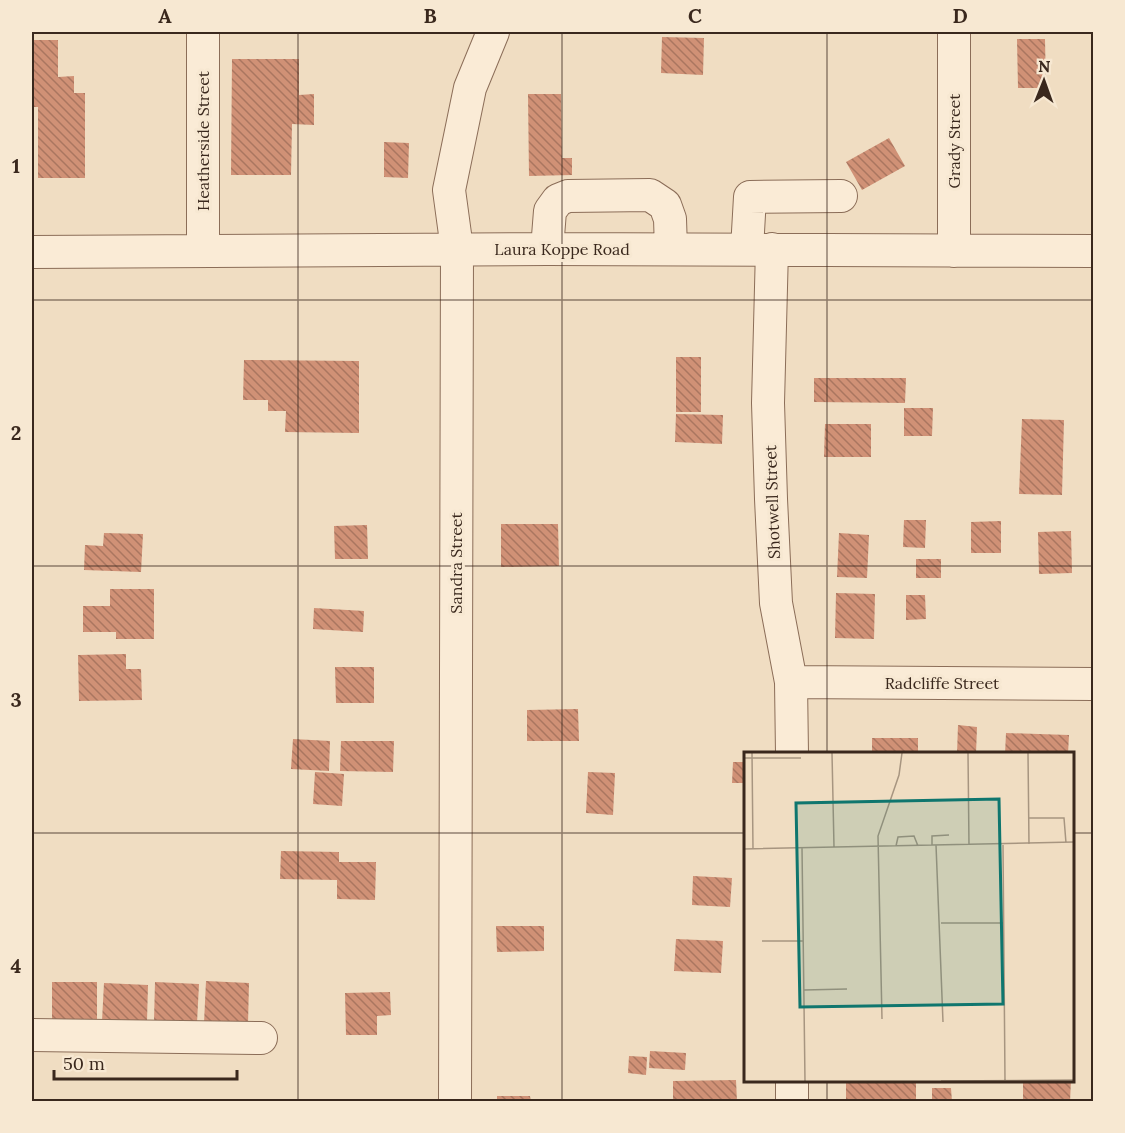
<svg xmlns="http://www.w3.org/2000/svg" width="1125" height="1133" font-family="Lora,serif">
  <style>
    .building { fill: url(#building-back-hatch) }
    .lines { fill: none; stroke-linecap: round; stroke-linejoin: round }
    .minor-casing { stroke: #8b6d58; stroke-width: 34 }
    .minor { stroke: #faebd6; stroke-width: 32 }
    .grid { fill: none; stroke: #3a281d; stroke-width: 1.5; stroke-opacity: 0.55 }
    .labels { text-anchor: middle; stroke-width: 6; stroke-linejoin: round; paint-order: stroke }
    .street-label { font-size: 16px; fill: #3a281d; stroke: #f7e8d2 }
    .inset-road { fill: none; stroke: #a79580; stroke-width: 1.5 }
    .view { fill: #0f766e; fill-opacity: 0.15; stroke: #0f766e; stroke-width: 3 }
    .inset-edge { fill: none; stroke: #3a281d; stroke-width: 3 }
    .neatline { fill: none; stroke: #3a281d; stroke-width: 2 }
    .grid-label { font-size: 20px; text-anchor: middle; font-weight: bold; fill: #3a281d }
  </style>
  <defs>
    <pattern id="building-back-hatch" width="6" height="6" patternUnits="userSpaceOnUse" patternTransform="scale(1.5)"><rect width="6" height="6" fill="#d09176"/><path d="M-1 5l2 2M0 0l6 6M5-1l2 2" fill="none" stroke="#aa7660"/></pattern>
  </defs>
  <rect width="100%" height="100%" fill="#f0ddc2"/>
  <path class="building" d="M662 37 704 38 703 75 661 73Z
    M1017 39H1045L1046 88H1018Z
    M32 40H58V77L74 76V93H85V178H38V107H32Z
    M232 59H299V95L314 94V125L292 124 291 175H231Z
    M528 94H561L562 158H572V175L529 176Z
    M889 138 905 166 862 190 846 162Z
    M384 142 409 143 408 178 384 177Z
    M676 357H701V412H676Z
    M244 360 359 361V433L285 432 286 411H268V400H243Z
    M814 378H906L905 403 814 402Z
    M904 408H933L932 436H904Z
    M676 414 723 415 722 444 675 442Z
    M1022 419 1064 420 1062 495 1019 494Z
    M825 424H871V457H824Z
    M904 520H926L925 548 903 547Z
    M1001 521V553H971V522Z
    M501 524H558L559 566 501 567Z
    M367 525 368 559H335L334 526Z
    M1071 531 1072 573 1039 574 1038 532Z
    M104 533 143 534 141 572 84 570 85 545 103 546Z
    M839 533 869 535 867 578 837 577Z
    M916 559H941V578H916Z
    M110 589H154V639H116V632H83V606H110Z
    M836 593 875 594 874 639 835 638Z
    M906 595H925L926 619 906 620Z
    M314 608 364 611 363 632 313 629Z
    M126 654V669H141L142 700 79 701 78 655Z
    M335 667H374V703H336Z
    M578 709 579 741H527V710Z
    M958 725 977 727 976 754H957Z
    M1006 733 1069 735 1068 754H1005Z
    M872 738H918V754H872Z
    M293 739 330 741 329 771 291 769Z
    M341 741H394L393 772 340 771Z
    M733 762H746V783H732Z
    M315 772 344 774 342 806 313 804Z
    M588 772 615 773 613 815 586 813Z
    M281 851 339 852V862H376L375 900 337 899V880L280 879Z
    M693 876 732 878 730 907 692 905Z
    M496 926H544V951L497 952Z
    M676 939 723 941 721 973 674 971Z
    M206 981 249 983 248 1024 204 1023Z
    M52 982H97V1022H52Z
    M155 982 199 984 197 1023 154 1021Z
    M104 983 148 985 147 1022 102 1021Z
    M390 992 391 1015 377 1016V1035H346L345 993Z
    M1072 995H1075V1034H1072Z
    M650 1051 686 1053 685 1070 649 1068Z
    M629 1056 647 1057 646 1075 628 1073Z
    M736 1080 737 1102H673V1081Z
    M846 1080H916V1102H846Z
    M1023 1080H1071L1070 1102 1023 1101Z
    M932 1088H951L952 1102H932Z
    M497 1096H530L531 1102H497Z"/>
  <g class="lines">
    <defs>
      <path id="minor" d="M547 249 550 211 558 200 568 196 650 195 665 205 670 219 671 249
        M747 249 750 197 841 196
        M772 249 768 403 771 499 776 603 791 682 792 754
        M203 251V32
        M954 251V32
        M32 252 547 249 1094 251
        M791 682 1094 684
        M32 1035 261 1038
        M455 1102 457 249 449 190 470 88 493 32
        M792 1102V1080"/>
    </defs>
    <use href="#minor" class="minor-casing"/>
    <use href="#minor" class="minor"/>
  </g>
  <path class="grid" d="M298 32V1102M562 32V1102M827 32V754M32 300H1094M32 566H1094M32 833H746M1072 833H1094M827 1080V1102"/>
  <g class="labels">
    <g class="street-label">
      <text transform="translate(203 141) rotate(-90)" y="6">Heatherside Street</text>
      <text transform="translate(954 141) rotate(-90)" y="6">Grady Street</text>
      <text x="562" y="255">Laura Koppe Road</text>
      <text transform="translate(772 502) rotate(-92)" y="6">Shotwell Street</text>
      <text transform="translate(456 563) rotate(-90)" y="6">Sandra Street</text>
      <text x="942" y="689">Radcliffe Street</text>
    </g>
  </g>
  <g transform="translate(744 752)">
    <rect width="330" height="330" fill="#f0ddc2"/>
    <path class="inset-road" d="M8 1 9 97M88 1 90 95M224 1 225 93M284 1 285 92M0 6H57M285 66H320L322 91M188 93V84L205 83M192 93 199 270M259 93 261 329M152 94 154 85 170 84 174 94M58 96 61 329M0 97 330 90M197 171H259M18 189H59M60 238 103 237M138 267 134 84 155 23 158 1M197 329 330 328"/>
    <path class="view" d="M255 47 259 252 56 255 52 51Z"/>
    <rect width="330" height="330" class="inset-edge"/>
  </g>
  <rect width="1125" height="1133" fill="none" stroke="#f7e8d2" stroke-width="66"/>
  <g transform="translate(1044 81) rotate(1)" stroke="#f7e8d2" stroke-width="4.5" paint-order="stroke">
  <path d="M0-4.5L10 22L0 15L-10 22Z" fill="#3a281d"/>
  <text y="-9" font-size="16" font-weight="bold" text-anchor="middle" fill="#3a281d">N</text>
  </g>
  <path d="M54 1070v9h183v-9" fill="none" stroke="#3a281d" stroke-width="3"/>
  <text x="63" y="1070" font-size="18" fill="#3a281d" stroke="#f7e8d2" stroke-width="4.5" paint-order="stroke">50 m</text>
  <rect x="33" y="33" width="1059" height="1067" class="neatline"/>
  <g class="grid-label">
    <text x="165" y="23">A</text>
    <text x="430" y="23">B</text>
    <text x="695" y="23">C</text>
    <text x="960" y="23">D</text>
    <text x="16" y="173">1</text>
    <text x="16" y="440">2</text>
    <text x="16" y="707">3</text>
    <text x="16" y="973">4</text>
  </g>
</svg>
